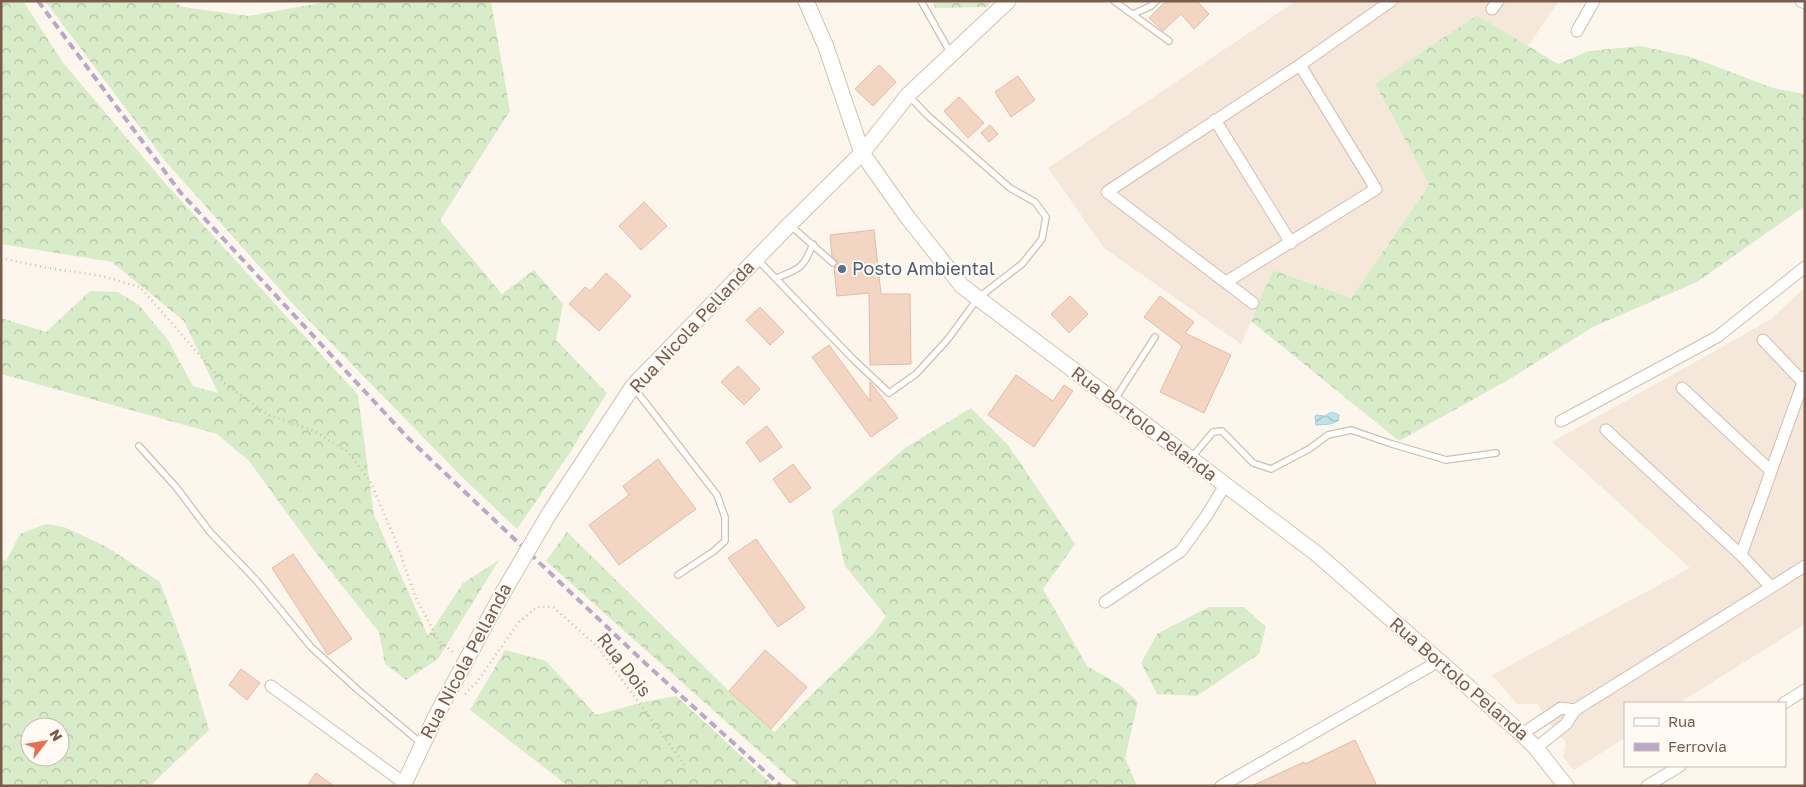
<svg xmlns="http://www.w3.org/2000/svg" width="1806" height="787" font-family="'Golos Text',sans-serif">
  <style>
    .residential { fill: #f5e8da }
    .forest { fill: url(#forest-crowns); fill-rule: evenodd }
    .water { fill: url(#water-waves); stroke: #a5d3da }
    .building { fill: #f3d5c3; stroke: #e6bba3 }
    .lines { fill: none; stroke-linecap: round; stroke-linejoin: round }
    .lane-casing { stroke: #d1beb0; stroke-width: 8 }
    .street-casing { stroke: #d1beb0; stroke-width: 13 }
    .secondary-casing { stroke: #d6c0b0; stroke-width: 17 }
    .path { stroke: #d9b8a5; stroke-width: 2.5; stroke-dasharray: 1 4; stroke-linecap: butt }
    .lane { stroke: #fff; stroke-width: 5.5 }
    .street { stroke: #fff; stroke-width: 11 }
    .secondary { stroke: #fff; stroke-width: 15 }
    .rail { stroke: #b9a8c9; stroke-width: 4; stroke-dasharray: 8 5; stroke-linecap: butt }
    .secondary-bridge-casing { stroke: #d6c0b0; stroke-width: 17; stroke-linecap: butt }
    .secondary-bridge { stroke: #fff; stroke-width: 15 }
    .service-dot { fill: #5c6f8a; stroke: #fffaf3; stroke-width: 2 }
    .labels { text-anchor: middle; stroke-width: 4; stroke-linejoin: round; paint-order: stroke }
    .service-label { font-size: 18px; fill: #4e5e75; stroke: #fffaf3; text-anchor: start }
    .street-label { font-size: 18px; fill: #7a5c4d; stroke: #fffaf3 }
  </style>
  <defs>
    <pattern id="forest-crowns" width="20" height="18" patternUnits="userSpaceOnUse" patternTransform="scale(1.25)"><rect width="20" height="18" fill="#d8ecc9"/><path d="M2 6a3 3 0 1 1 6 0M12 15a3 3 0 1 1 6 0" fill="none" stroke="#b4c2a5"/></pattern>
    <pattern id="water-waves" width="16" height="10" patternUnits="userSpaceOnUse" patternTransform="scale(1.25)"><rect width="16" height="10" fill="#bfe3e8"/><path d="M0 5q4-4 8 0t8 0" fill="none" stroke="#a0bbbe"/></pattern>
  </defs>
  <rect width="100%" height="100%" fill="#fdf6ec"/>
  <path class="residential" d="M1296 1H1559L1528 46 1477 15 1375 85 1429 185 1351 298 1273 270 1241 344 1104 248 1048 168Z
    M1805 287V624L1679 703H1625V738L1574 770 1563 757 1566 743 1545 718 1538 704H1517L1492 675 1690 568 1552 442 1770 320Z"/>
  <path class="forest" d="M1 1H23L64 64 165 183 358 395 374 515 428 636 463 583 499 560 438 659 406 680 385 664 379 632 316 553 249 461 217 434 1 374V318L46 332 90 291 118 292 139 305 168 340 193 386 218 393 184 321 112 262 1 244Z
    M45 1H173L183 7 248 16 331 1H491L510 111 440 220 502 294 534 270 563 304 556 340 607 393 569 454 517 529 462 477 293 304 166 162Z
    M933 1H992L987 7 935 8Z
    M1477 15 1558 64 1589 51 1640 46 1691 57 1773 88 1805 94V206L1697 282 1593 327 1508 380 1399 441 1251 321 1273 270 1351 298 1429 185 1375 84Z
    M971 408 1008 445 1075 544 1043 589 1087 666 1120 685 1138 702 1125 758 1137 786H798L546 561 567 532 729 691 774 732 873 634 886 616 845 566 832 511 905 448Z
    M46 524 64 527 107 547 160 582 187 656 209 730 150 786H1V559L6 561 20 534ZM30 727H60V757H30Z
    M1209 607H1244L1266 627 1259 654 1197 696 1157 694 1141 663 1157 634Z
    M505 650 546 661 596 715 648 701 676 696 774 786H568L470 710Z"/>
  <path class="water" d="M1332 412 1339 415 1338 421 1330 424 1316 425 1315 416 1317 415 1325 416Z"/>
  <path class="building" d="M1166 1H1197L1209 14 1194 29 1181 14 1163 31 1149 18Z
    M879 65 896 82 873 106 855 89Z
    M1018 76 1035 100 1011 117 995 92Z
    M959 97 984 123 968 138 944 111Z
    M990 125 998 134 989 142 981 133Z
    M644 202 667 226 641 250 619 226Z
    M874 230 881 294H910L911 364 870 365 869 293 837 296 834 268 837 266 838 262 832 256 830 235Z
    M606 273 631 296 599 331 569 304 585 287 590 291Z
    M1070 296 1088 314 1069 333 1051 314Z
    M1160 296 1194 322 1185 333 1231 355 1204 413 1160 392 1182 346 1144 317Z
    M760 307 784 332 770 345 746 320Z
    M829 345 870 401V382L898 418 871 437 812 357Z
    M738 366 760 389 744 405 721 382Z
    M1016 375 1053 401 1064 385 1073 391 1034 447 988 415Z
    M767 426 782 447 760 462 746 442Z
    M658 459 696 509 619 565 589 525 629 495 623 486Z
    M793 464 811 488 790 503 773 479Z
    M756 539 805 608 778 627 728 558Z
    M293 554 352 639 328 655 272 568Z
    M765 650 807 687 771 729 729 691Z
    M241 669 260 683 247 700 229 685Z
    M1355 740 1377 786H1252L1304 762 1305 764Z
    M316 773 334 786H307Z"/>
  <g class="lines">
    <defs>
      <path id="lane" d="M921 1 950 52
        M1114 1 1169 41
        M1133 14 1151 6 1156 1
        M791 226 833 263
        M758 260 852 358 889 393 916 374 948 339 978 298 1022 264 1042 239 1046 217 1035 202 1010 188 927 115 909 96
        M777 278C800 268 803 269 813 244
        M634 388 717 495 725 517V541L714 551 678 575
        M1115 399 1155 337
        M139 446 176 487 210 532 256 580 311 647 358 690 422 744
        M1192 457 1213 432 1222 431 1253 463 1271 469 1309 449 1328 435 1351 430 1392 444 1446 460 1496 453"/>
      <path id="street" d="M1801 1 1805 3
        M1492 9 1498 1
        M1577 31 1594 1
        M1215 120 1291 243
        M1226 282 1376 189 1300 65
        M1253 303 1107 192 1300 65 1391 1
        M1763 340 1803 382
        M1682 388 1771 471
        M1561 421 1717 337 1805 267
        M1606 430 1741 555 1771 587
        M1741 555 1805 377
        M1105 602 1181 551 1207 515 1225 485
        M271 686 404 783
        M1784 703 1805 690
        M1522 734 1561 708 1575 710
        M1536 748 1566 724 1575 710 1805 566
        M1221 786 1439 661
        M1647 786 1680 766"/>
      <path id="secondary" d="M806 1 826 47 862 153 908 218 962 286 1317 554 1522 734 1536 748 1566 786
        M549 514 633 386 789 225 862 153 908 95 1008 1
        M403 786 437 714 501 596"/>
    </defs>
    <use href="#lane" class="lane-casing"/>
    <use href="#street" class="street-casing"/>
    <use href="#secondary" class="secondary-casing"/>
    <path class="path" d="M1 258 48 268 102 276 140 287 224 383 269 415 314 431 347 451 370 481 395 539 416 598 439 641 454 653
      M465 694 476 683 519 622 537 607H553L598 647 687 768"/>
    <use href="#lane" class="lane"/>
    <use href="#street" class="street"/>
    <use href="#secondary" class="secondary"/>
    <path class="rail" d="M38 1 180 192 407 437 646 664 781 786"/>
    <defs>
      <path id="secondary-bridge" d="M501 596 549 514"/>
    </defs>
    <use href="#secondary-bridge" class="secondary-bridge-casing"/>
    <use href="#secondary-bridge" class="secondary-bridge"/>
  </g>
  <circle class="service-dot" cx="842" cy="269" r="5"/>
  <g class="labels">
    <g class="service-label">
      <text x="852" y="275">Posto Ambiental</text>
    </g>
    <g class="street-label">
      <text transform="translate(692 327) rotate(-47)" y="6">Rua Nicola Pellanda</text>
      <text transform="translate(1144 424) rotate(37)" y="6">Rua Bortolo Pelanda</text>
      <text transform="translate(466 661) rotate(-62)" y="6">Rua Nicola Pellanda</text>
      <text transform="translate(624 665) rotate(52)" y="6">Rua Dois</text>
      <text transform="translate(1459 679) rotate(41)" y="6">Rua Bortolo Pelanda</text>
    </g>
  </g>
  <rect width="1806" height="787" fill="none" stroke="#7a5c4d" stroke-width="5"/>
  <rect x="1624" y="702" width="162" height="65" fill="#fffaf3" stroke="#cabbb1"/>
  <rect x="1634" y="718" width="25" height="8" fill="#ffffff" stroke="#cabbb1"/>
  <text x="1668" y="727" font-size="15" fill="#7a5c4d">Rua</text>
  <rect x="1634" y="743" width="25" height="8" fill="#b9a8c9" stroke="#cabbb1"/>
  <text x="1668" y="752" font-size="15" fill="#7a5c4d">Ferrovia</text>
  <g transform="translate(45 742) rotate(59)"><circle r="24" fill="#fffaf3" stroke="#cabbb1"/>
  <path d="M0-4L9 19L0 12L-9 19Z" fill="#e76f51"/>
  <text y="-8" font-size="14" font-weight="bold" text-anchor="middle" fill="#7a5c4d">N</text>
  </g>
</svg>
